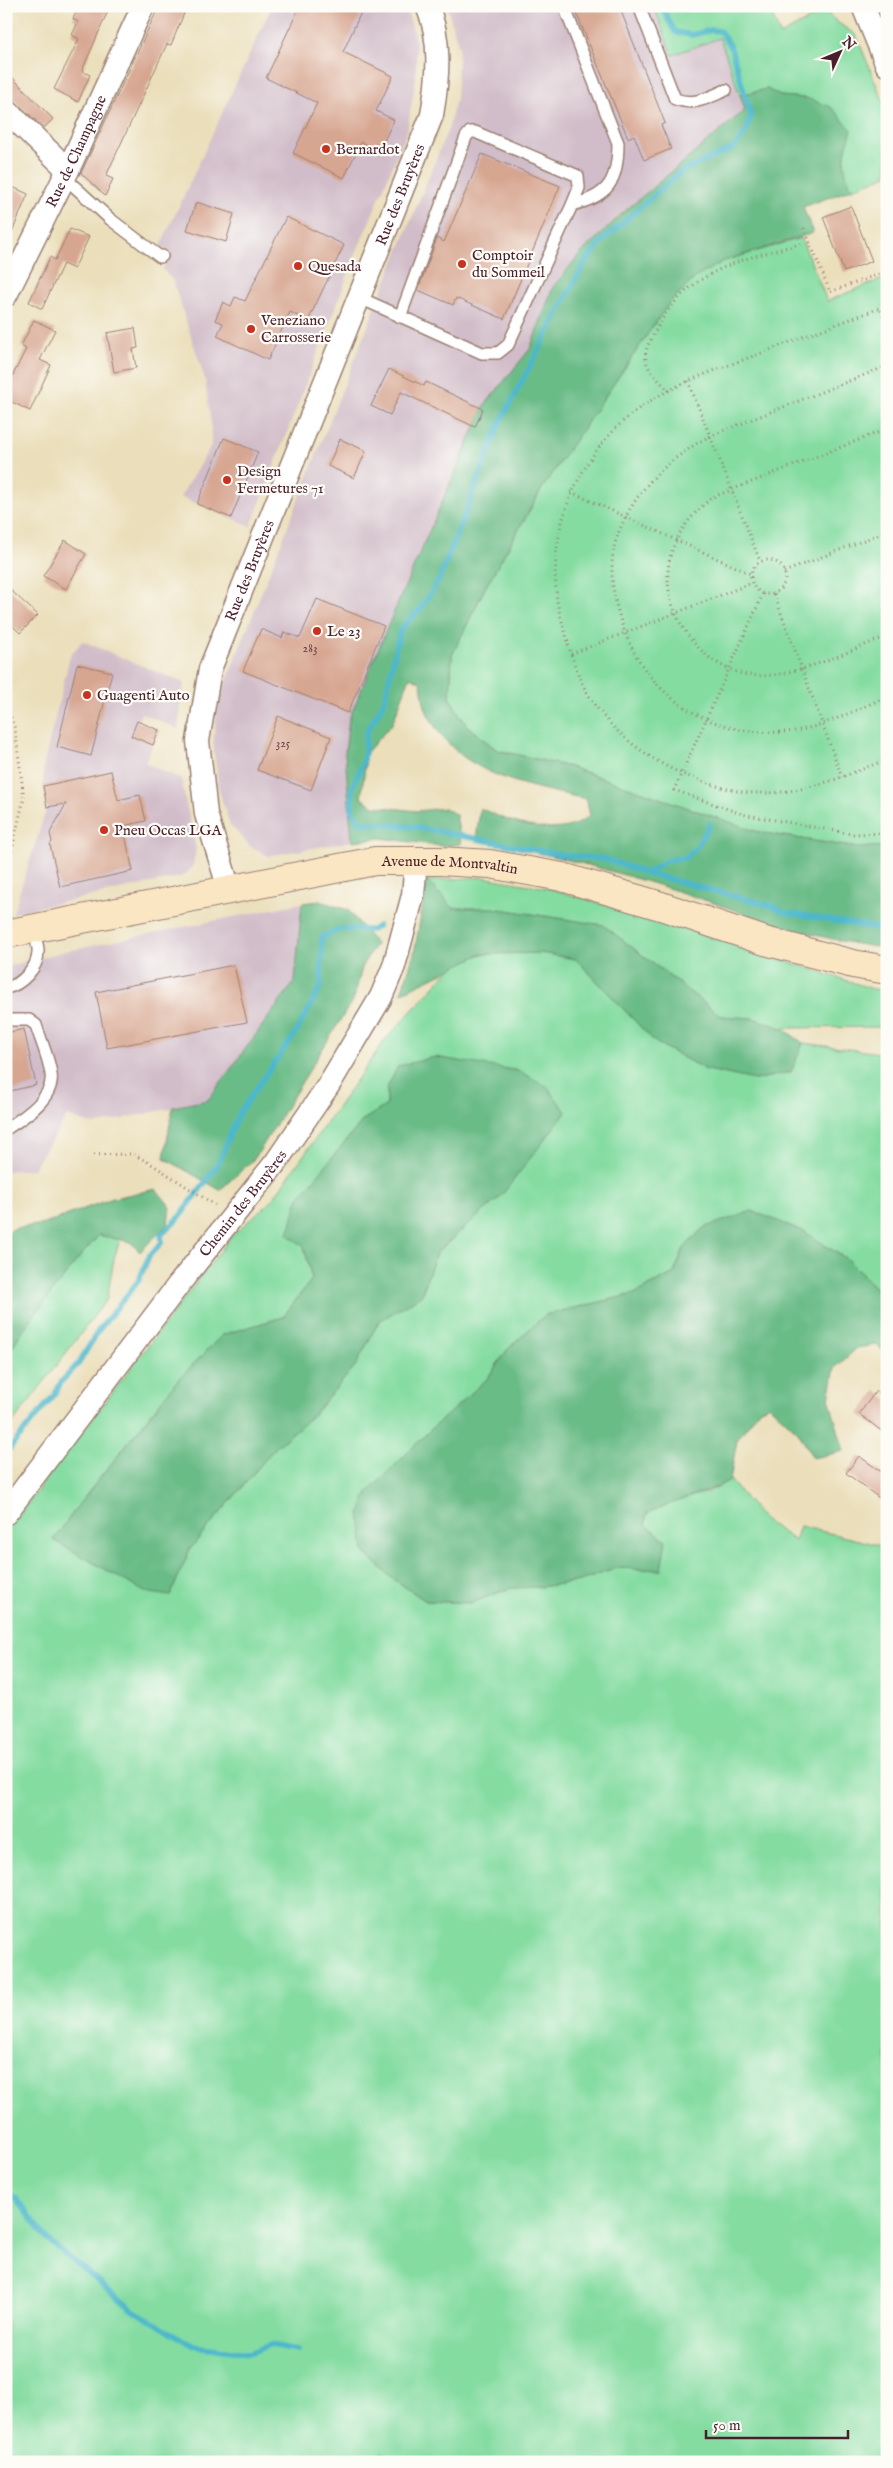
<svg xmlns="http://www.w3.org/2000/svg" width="893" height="2468" font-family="'IM FELL English',serif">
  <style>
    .industrial { fill: #d1bdc9 }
    .green { fill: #84dca1; stroke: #677e66; fill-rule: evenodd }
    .forest { fill: #6bbc87; stroke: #5a6e59 }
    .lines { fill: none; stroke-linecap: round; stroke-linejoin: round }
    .stream { stroke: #4eb8cb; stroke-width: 5.5 }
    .building { fill: #d7a691 }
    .lane-casing { stroke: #9a7f73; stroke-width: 14 }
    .street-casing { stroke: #9a7f73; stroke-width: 25 }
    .secondary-casing { stroke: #9a7f73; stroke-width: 30 }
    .path { stroke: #9a7f73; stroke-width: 3; stroke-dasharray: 1 4; stroke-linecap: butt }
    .lane { stroke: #fff; stroke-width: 11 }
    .street { stroke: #fff; stroke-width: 22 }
    .secondary { stroke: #fbe6c4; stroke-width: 28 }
    .poi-dot { fill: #c8321e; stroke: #fdfcf7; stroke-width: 2 }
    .labels { text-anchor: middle; stroke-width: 4.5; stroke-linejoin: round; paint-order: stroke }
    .number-label { font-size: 12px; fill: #6d4144 }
    .poi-label { font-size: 15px; fill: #4a1f2b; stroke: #fdfcf7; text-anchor: start }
    .street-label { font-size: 15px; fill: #4a1f2b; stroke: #fdfcf7 }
  </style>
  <rect width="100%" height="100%" fill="#fdfcf7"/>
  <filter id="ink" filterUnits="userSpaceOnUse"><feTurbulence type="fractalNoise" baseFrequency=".02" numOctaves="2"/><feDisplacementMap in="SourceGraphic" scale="10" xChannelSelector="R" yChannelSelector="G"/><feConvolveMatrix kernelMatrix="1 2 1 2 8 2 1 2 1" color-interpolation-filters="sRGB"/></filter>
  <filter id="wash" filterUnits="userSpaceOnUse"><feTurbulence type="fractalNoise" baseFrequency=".0096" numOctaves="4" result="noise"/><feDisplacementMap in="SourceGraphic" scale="20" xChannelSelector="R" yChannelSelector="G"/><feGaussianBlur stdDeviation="1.12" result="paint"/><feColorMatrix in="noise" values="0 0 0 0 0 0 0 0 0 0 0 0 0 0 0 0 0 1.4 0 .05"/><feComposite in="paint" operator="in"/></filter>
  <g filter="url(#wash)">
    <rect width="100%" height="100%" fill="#ebdfbb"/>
    <path class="industrial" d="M272 6H406L416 42V76L407 132 357 251 251 526 180 497 211 446V423L205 379 173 281 163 269 171 253 160 247Z
      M447 6H654L672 54 720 37 746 110 625 211 579 255 553 287 530 349 484 406 390 621 349 719 345 753 352 841 268 856 250 846 230 825 219 790 213 744 218 702 360 345 449 127 456 99 459 48Z
      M82 641 184 683 178 729 142 713 137 721 159 730 145 763 181 779 196 849 193 865 187 873 179 877 13 913 47 807 43 786 44 763 70 656Z
      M302 903 295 981 208 1100 94 1125 67 1116 33 1169 6 1171V967L66 951Z"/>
    <path class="green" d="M654 6H769L780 35 825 11 837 22 856 35 887 110V175L852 189C840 165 844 154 851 130L806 98 780 96 767 89 740 95 720 38 672 55Z
      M801 238 827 301 887 277V846L858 848 758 832 570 767 497 750 467 726 450 699 452 655 486 586 543 487 669 303 696 277 724 261Z
      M482 877 547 888 655 919 873 989 887 990V1027L782 1028 752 1018 721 1016 603 925 493 908H453L427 881Z
      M541 953 576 959 655 1042 704 1069 755 1080 791 1072 803 1043 887 1054V1300L848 1260 803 1231 752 1211 684 1248 674 1273 634 1294 545 1315 508 1349 364 1552 392 1578 426 1601 471 1603 510 1588 540 1587 580 1581 617 1568 661 1570 646 1525V1514L677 1500 708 1492 730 1480 764 1520 795 1541 800 1526 887 1547V2462H392L383 2452 359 2462H6V1532L231 1237 272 1200 385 1040 451 968 481 954ZM479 1065 519 1071 502 1195 436 1253 421 1296 379 1321 356 1365 313 1415 274 1449 190 1549 170 1596 54 1540 80 1503 177 1381 222 1335 283 1317 312 1279 304 1246 363 1120 387 1105V1088Z
      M99 1235 120 1240 114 1258 107 1299 6 1432V1362C11 1344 25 1327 36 1313 56 1286 76 1260 99 1235Z"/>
    <path class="forest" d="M767 89 780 96 806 98 831 107 852 130C844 154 840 165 852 189L803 207 813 233 724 261 696 277 669 303 543 487 486 586 452 655 450 699 467 726 497 750 570 767 758 832 858 848 887 846V948C813 941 741 911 671 889 607 869 543 852 476 841L480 808C510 823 562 842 590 815L586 799C525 785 457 776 427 712 423 703 422 691 421 682L410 677 392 724 367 752 361 798 374 806 417 811 445 808 456 815 461 844 443 846 381 838 352 841 345 753 349 719 390 621 484 406 530 349 553 287 579 255 625 211 745 110 740 95Z
      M427 881 453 908H493L603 925 721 1016 752 1018 782 1028 803 1043 791 1072 755 1080 704 1069 655 1042 576 959 541 953 481 954 401 993 414 954Z
      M320 901 348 910 376 944 363 964 354 998 255 1158 220 1190 164 1158 173 1107 208 1100 295 981 302 903Z
      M435 1057 519 1071 547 1086 566 1112 502 1195 436 1253 421 1296 379 1321 356 1365 313 1415 274 1449 190 1549 170 1596 145 1592 53 1540 80 1503 177 1381 222 1335 283 1317 312 1279 304 1246 288 1235 298 1199 363 1120 387 1105V1088L398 1066Z
      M156 1189 170 1206 168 1224 140 1252 131 1242 99 1235C77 1259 58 1284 38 1310 27 1325 12 1343 6 1362V1232L17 1228 44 1224 113 1198Z
      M752 1211 803 1231 848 1260 887 1300V1353L876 1345 857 1348 835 1368 829 1398 844 1451 813 1458 798 1432 769 1405 759 1410 737 1440 730 1480C703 1495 675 1500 646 1514V1525L666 1540 661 1570 617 1568 580 1581 540 1587 510 1588 471 1603 426 1601 392 1578 364 1552 360 1513 368 1492 428 1432 487 1379 508 1349 545 1315 634 1294 674 1273 684 1248 703 1228Z"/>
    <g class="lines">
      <path class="stream" d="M661 6 675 32 692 35 711 30 720 31 730 45 751 115 747 130 734 148 682 171 603 240 584 264 500 423 439 580 421 608 400 630 384 702 366 733 364 760 352 788V810L359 822 415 827 562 855 605 859 646 873 776 907 783 912 887 930
        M646 873 666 861 686 857 696 848 710 824
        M6 1453 55 1394 61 1382 79 1363 98 1331 139 1280 149 1256 162 1242 161 1235 178 1219 217 1166 239 1113 297 1031 321 986 322 937 341 929 372 930 378 926
        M6 2191 16 2198 48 2240 133 2310 194 2346 248 2353 270 2345 298 2350"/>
    </g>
    <g id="blocks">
      <path class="building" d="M79 6H110L82 71 90 75 78 102 54 89 79 39 72 35 78 22 73 19Z
        M159 6H187L171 45 167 44 106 176 113 179 105 196 81 173Z
        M300 6H353L362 10 343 52 393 76 376 111 394 120 379 151 361 142 344 178 293 153 317 103 266 78Z
        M585 6H619L665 123 661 125 671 149 644 160 634 135 628 138 575 10Z
        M6 71 53 119 44 128 15 101 6 96Z
        M482 154 560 186 504 319 456 298 453 305 418 290 437 238 444 242Z
        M6 184 28 194 7 244H6Z
        M196 202 234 214 226 242 187 230Z
        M851 206 872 261 844 272 823 217Z
        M286 217 344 245 308 321 290 312 268 360 217 336 223 323 215 320 223 302 231 306 235 297 245 301Z
        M70 229 89 237 74 269 63 264 42 309 29 302 50 257 55 260Z
        M34 320 55 330 40 360 51 365 30 411 6 399V389L26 349 21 346Z
        M135 328 138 348 133 349 136 368 114 372 107 333Z
        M389 369 424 386 426 382 483 409 475 427 401 392 390 415 371 406Z
        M224 438 258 452 231 518 197 504Z
        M340 439 366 451 354 478 328 466Z
        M65 540 86 554 66 589 43 576Z
        M6 586 38 615 20 633 6 620Z
        M317 599 384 626 348 713 243 671 261 629 282 638 284 632 300 638Z
        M77 664 112 672 91 756 57 747Z
        M278 716 331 737 311 790 257 770Z
        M137 721 159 730 153 745 131 736Z
        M111 771 118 800 140 795 146 821 123 826 133 871 60 887 50 845 52 842 50 833 66 804 47 807 43 786Z
        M234 965 247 1022 107 1048 96 992Z
        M24 1029 36 1085 6 1092V1033Z
        M876 1391 887 1399V1435L859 1414Z
        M859 1456 887 1476V1504L846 1473Z"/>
    </g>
  </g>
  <g filter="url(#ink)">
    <use href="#blocks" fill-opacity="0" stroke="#9a7f73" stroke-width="1"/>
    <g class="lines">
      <defs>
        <path id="lane" d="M564 6 618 143C618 181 609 196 572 205
          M639 6 675 99C695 106 707 98 726 90
          M64 177 110 219 160 257 162 256
          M360 298 482 353H498L508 345 572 205 579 188 578 176 475 132H470L466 137 400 317
          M6 988C21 985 38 968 38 952 39 945 34 936 32 929
          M6 1020H29L36 1025C41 1041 49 1058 51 1074 55 1098 23 1118 6 1129"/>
        <g id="street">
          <path d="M863 6 887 65"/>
          <path d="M6 110 68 170"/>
          <path id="s1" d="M6 295 68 170 143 6"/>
          <path id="s2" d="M229 889 206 814 198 741 210 669 432 115C438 80 442 39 427 6"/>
          <path id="s3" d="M6 1513 179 1284 276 1162 328 1086 381 997 394 966 413 895 416 862"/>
        </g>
        <g id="secondary">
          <path id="s4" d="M6 934 375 861H440L490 864 562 877 661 906 765 941 853 964 887 970"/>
        </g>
      </defs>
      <use href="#lane" class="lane-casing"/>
      <use href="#street" class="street-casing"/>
      <use href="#secondary" class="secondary-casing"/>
      <path class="path" d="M804 228 830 292 887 271
        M887 325 880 308C840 323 799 338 759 354 708 373 652 390 614 430 570 476 549 538 557 599 558 611 563 624 566 635 571 656 579 681 591 699 616 738 661 769 705 782 722 788 740 793 759 793 804 794 846 776 887 759
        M887 366 710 436C667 459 632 492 616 540 609 562 612 590 618 611 639 693 709 741 794 731 824 727 859 708 887 697
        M688 381 760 561
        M669 391C661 382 649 372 646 361 644 350 650 341 655 332 686 270 742 259 804 243
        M887 429 713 497C694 512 678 530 671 554 656 605 697 667 749 675 790 681 848 651 887 636
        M571 492 751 574
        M751 577a17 17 0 1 1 34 0a17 17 0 1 1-34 0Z
        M784 572 887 531
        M763 594 674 790 742 814 852 834 887 833
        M774 594 842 777
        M571 654 752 583
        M6 703 15 729 24 798 6 875
        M94 1155 133 1154 153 1165 215 1205"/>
      <use href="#lane" class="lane"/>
      <use href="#street" class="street"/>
      <use href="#secondary" class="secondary"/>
    </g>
  </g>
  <g class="poi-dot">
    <circle cx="326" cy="149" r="5"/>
    <circle cx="462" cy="264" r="5"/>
    <circle cx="298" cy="266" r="5"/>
    <circle cx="251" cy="329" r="5"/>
    <circle cx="227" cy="480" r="5"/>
    <circle cx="317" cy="631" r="5"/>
    <circle cx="87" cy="695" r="5"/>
    <circle cx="104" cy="830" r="5"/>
  </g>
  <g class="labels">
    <g class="number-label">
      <text x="310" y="652">283</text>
      <text x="283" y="747">325</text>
    </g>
    <g class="poi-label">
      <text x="336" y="154">Bernardot</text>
      <text x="472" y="260">Comptoir<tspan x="472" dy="17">du Sommeil</tspan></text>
      <text x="308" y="271">Quesada</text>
      <text x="261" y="325">Veneziano<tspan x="261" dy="17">Carrosserie</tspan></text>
      <text x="237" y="476">Design<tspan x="237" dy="17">Fermetures 71</tspan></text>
      <text x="327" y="636">Le 23</text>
      <text x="97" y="700">Guagenti Auto</text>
      <text x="114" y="835">Pneu Occas LGA</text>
    </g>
    <g class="street-label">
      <text dy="5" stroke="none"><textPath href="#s1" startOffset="160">Rue de Champagne</textPath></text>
      <text dy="5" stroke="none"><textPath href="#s2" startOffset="736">Rue des Bruyères</textPath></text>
      <text dy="5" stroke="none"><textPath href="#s2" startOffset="331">Rue des Bruyères</textPath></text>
      <text dy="5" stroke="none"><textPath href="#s4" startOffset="451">Avenue de Montvaltin</textPath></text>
      <text dy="5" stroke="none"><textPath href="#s3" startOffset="390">Chemin des Bruyères</textPath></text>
    </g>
  </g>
  <rect width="893" height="2468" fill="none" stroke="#fdfcf7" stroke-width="25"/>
  <g transform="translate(840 52) rotate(46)" stroke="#fdfcf7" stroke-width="4" paint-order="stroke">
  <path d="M0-4L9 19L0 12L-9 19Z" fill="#4a1f2b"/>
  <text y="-8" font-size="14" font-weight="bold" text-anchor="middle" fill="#4a1f2b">N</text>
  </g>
  <path d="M706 2430v8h142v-8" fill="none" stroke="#4a1f2b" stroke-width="2.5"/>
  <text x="713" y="2430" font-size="15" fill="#4a1f2b" stroke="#fdfcf7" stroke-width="4" paint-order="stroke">50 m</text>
</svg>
